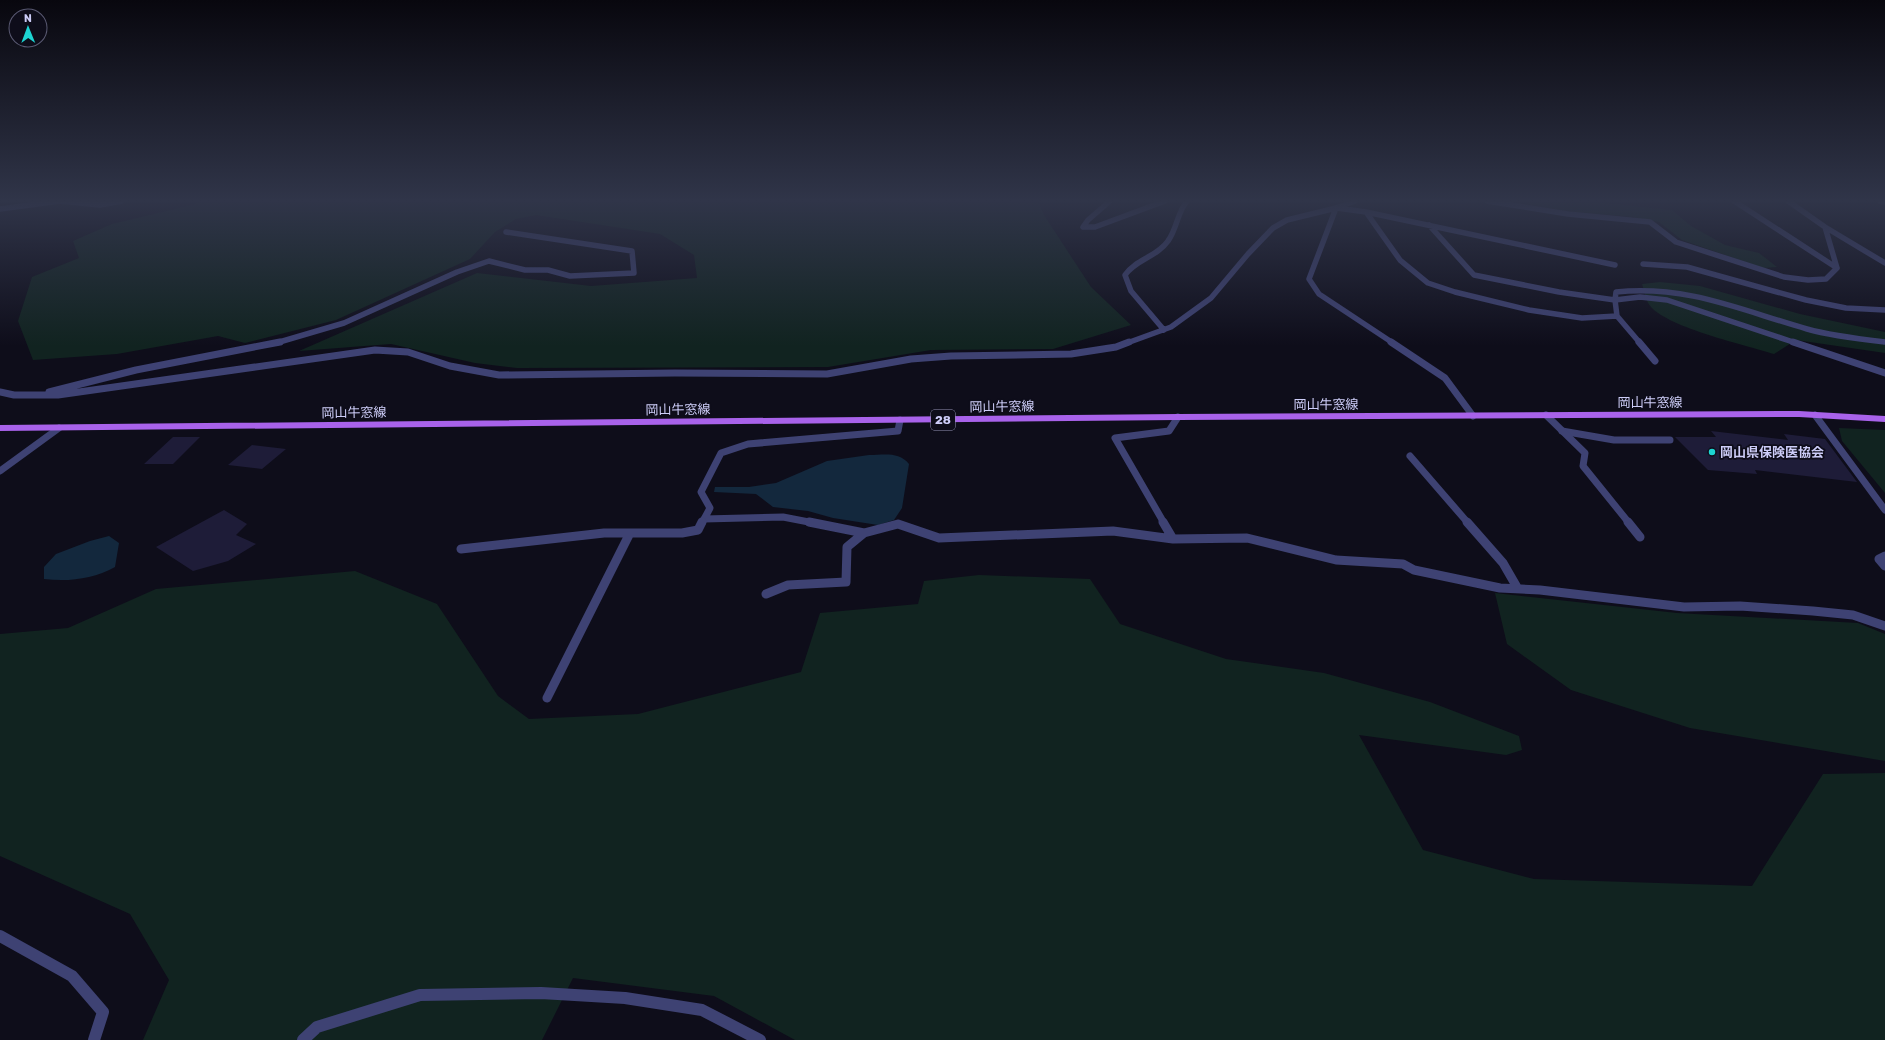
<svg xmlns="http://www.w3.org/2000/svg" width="1885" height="1040" font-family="Rubik,'Noto Sans JP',sans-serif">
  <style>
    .green { fill: #112320 }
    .water { fill: #13283d }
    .building { fill: #1e1c38 }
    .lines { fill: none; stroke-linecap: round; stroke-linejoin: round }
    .service { stroke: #3e4273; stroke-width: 7 }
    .minor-far3 { stroke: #3e4273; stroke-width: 5.5 }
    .minor-far2 { stroke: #3e4273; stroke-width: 7 }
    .minor-far1 { stroke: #3e4273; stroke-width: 9 }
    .minor { stroke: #3e4273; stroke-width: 12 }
    .primary { fill: #a862ea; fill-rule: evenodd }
    .poi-dot { fill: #1dd4d2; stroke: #0e0d1a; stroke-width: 1.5 }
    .labels { text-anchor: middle; stroke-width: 3.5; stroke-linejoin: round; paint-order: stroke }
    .shield { fill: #0e0d1a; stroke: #9493b5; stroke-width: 1 }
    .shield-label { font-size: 12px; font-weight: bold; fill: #cdcdf8 }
    .street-label { font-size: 13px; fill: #cdcdf8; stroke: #0e0d1a }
    .poi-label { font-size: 13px; font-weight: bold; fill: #cdcdf8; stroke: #0e0d1a; text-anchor: start }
  </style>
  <rect width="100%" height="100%" fill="#0e0d1a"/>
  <path class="green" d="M200 201H1038L1044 215 1091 287 1131 325 1053 349 931 350 828 367 517 368 475 363 391 344 299 351 477 273 591 286 697 278 694 255 660 234 536 215 516 219 495 232 470 259 336 320 245 343 218 336 117 354 33 360 18 321 32 277 79 258 73 241 112 224 196 204Z
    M1512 201H1584L1672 210 1691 226 1725 245 1759 253 1777 267 1763 268 1682 240 1659 222 1633 217 1566 211Z
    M1660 282 1700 286 1800 314 1885 332V353L1796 340 1774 354C1745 345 1670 328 1651 307 1646 302 1644 290 1642 284Z
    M1839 428 1885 430V493L1842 441Z
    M355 571 437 604 498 696 529 719 638 714 801 672 820 613 918 604 924 581 979 575 1090 579 1120 624 1226 659 1324 673 1430 702 1519 736 1522 750 1506 755 1359 735 1423 850 1534 879 1752 886 1823 774 1885 773V1040H795L714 996 573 978 542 1040H143L169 980 130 914 0 856V634L68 628 156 589Z
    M1495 593 1677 613 1858 623 1885 634V761L1690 728 1571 690 1507 644Z"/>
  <path class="water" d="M869 455C883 455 899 451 909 464L902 508 894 520 878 525 833 518 808 511 773 507 756 494 714 492 715 487H749L776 483 827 461Z
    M109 536 119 543 115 567C93 579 69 582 44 579V567L56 554 90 541Z"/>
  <path class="building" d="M1711 431 1788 440 1784 434 1825 439 1857 482 1755 470 1757 474 1708 470 1675 437H1716Z
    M173 437H200L173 464H144Z
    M252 445 286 449 262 469 228 465Z
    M224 510 247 524 236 535 256 544 228 561 193 571 156 547Z"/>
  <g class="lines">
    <path class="service" d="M1562 431 1614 440H1670"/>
    <path class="minor-far3" d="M1110 201 1088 220 1083 227H1095L1165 201
      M1487 201 1568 214 1650 222 1676 242 1784 277 1808 280 1826 279 1837 268
      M1734 201 1837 268
      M1788 201 1825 227 1837 268
      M1880 201 1885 202
      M1336 208 1309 279 1319 294 1393 343
      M1337 208 1366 212 1400 260 1428 283 1455 292 1529 310 1582 318 1617 316 1615 300 1640 297 1667 300 1796 343
      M0 209 60 201 100 205 122 201
      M1366 212 1615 265
      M1429 225 1474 275 1559 292 1615 300 1616 292C1688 285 1740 310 1807 329 1832 336 1859 339 1885 342
      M1825 227 1885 263
      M1643 264 1687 267 1806 300 1846 308 1885 310
      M1617 316 1640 343
      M1164 330 1131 291 1125 275C1136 259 1157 257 1168 241 1177 229 1177 213 1187 201
      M276 343 344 323 457 272 489 261 525 270H548L570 276 634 273 632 251 506 232
      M1127 343 1171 327 1211 298 1248 254 1273 228 1287 220 1336 208 1355 201"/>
    <path class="minor-far2" d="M1391 342 1445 378 1473 416
      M1639 342 1655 361
      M1793 342 1885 373
      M0 392 14 395H58L375 350 408 352 450 366 499 375 675 373 827 374 911 359 951 356 1071 354 1116 347 1129 342
      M49 392 136 370 280 342
      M1546 415 1585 453 1583 466 1629 523
      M1815 415 1885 510
      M1410 456 1468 523
      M0 471 59 428
      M704 519 783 517 814 523
      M702 523 710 508 701 492 721 453 748 444 898 431 900 420
      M1164 523 1115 438 1169 431 1178 417"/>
    <path class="minor-far1" d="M1163 522 1173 539 1247 538 1336 560 1403 564 1414 570 1500 588 1540 590 1684 607 1740 606 1813 611 1853 615 1885 626
      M1467 522 1503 563 1518 589
      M1628 522 1640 537
      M864 533 898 524 939 538 1113 531 1173 539
      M461 549 604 533H682L698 530 702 522
      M1885 556 1879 559 1885 566
      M766 594 788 585 846 582 847 547 864 533 809 522
      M547 698 630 533"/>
    <path class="minor" d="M0 936 72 976 103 1012 94 1040
      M303 1040 317 1027 420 995 541 993 625 998 702 1010 760 1040"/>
    <path class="primary" d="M1799 411 1885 416V422L1799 417 1178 420 0 431V425L1178 414Z"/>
  </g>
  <linearGradient id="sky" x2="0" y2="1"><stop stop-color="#08070e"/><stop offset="0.58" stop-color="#303549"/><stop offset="1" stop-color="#303549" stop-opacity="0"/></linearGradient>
  <rect width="1885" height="346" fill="url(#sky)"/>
  <circle class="poi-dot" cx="1712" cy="452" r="4"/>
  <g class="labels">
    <rect class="shield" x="931" y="410" width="24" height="20" rx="3"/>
    <g class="shield-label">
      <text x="943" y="424">28</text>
    </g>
    <g class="street-label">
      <text x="1650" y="407">岡山牛窓線</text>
      <text x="1326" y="409">岡山牛窓線</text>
      <text transform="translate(1002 406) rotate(-1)" y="5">岡山牛窓線</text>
      <text transform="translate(678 409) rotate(-1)" y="5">岡山牛窓線</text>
      <text transform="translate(354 412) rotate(-1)" y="5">岡山牛窓線</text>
    </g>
    <g class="poi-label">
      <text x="1720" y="457">岡山県保険医協会</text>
    </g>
  </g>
  <g transform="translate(28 28) rotate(359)"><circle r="19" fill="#0e0d1a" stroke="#5a5a73"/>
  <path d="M0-3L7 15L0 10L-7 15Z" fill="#1dd4d2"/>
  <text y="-6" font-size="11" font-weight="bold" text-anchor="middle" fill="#cdcdf8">N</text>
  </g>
</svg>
